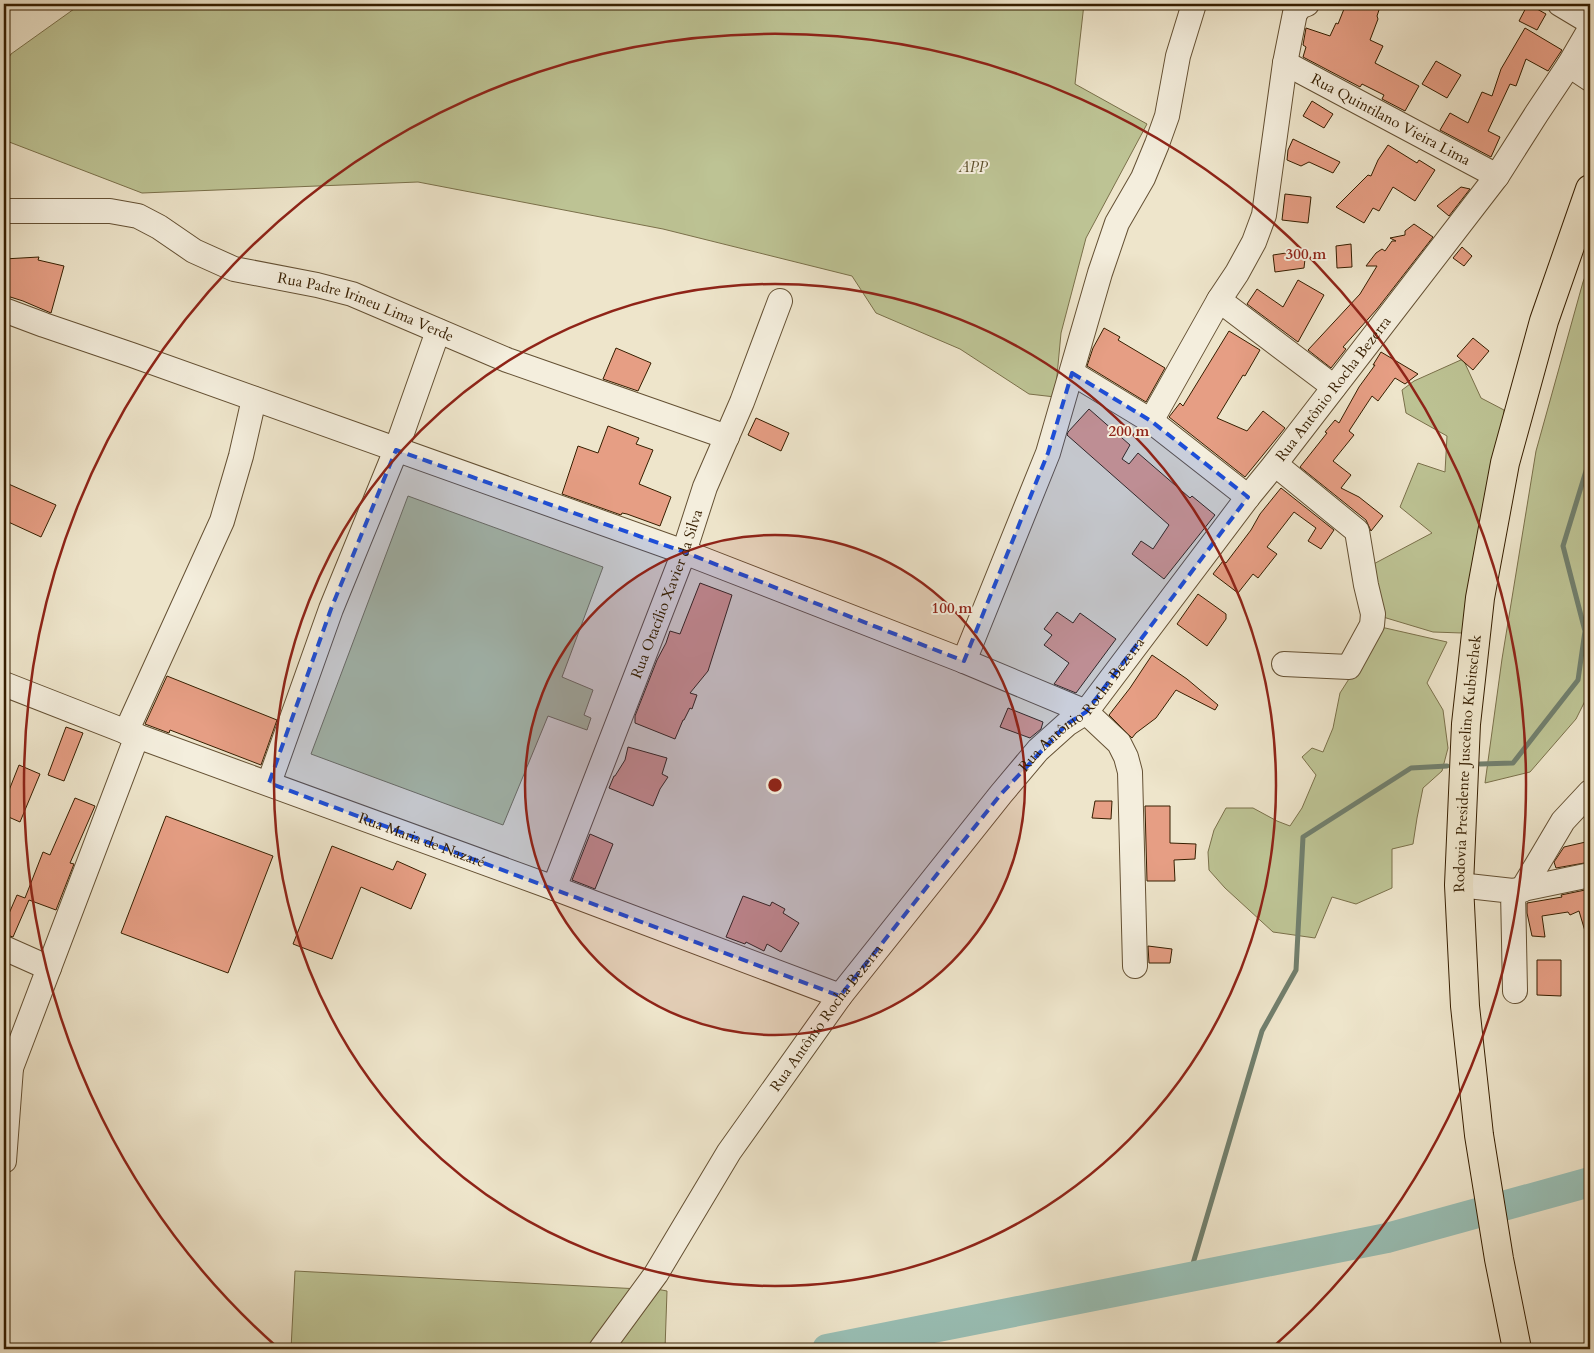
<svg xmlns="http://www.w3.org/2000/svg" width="1594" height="1353" font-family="Cardo,serif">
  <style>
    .green { fill: #bdc394; stroke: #7a704a }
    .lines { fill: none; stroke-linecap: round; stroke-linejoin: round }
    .stream { stroke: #717f6d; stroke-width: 5 }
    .river { stroke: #99bfb5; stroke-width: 30 }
    .building { fill: #e69e84; stroke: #361e00 }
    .minor-casing { stroke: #645033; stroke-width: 26 }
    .highway-casing { stroke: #361e00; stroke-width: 30 }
    .minor { stroke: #f4eedd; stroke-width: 24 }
    .highway { stroke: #eee5cb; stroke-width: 28 }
    .marked { fill: #1d4ed8; fill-opacity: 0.2; stroke: #1d4ed8; stroke-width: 4; stroke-dasharray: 10 6; stroke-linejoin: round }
    .ring { fill: none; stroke: #8f2418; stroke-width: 2.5 }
    .labels { text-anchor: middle; stroke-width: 4; stroke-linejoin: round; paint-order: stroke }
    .street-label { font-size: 15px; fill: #361e00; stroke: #f4eedd }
    .park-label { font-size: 15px; font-style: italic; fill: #5e502c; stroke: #f4eedd }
    .centre { fill: #8f2418; stroke: #f4eedd; stroke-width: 2.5 }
    .ring-label { font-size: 15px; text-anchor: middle; font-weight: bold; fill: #8f2418; stroke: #f4eedd; stroke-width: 4; stroke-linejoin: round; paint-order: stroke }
  </style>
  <rect width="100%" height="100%" fill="#eee5cb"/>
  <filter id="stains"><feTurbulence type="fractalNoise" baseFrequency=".004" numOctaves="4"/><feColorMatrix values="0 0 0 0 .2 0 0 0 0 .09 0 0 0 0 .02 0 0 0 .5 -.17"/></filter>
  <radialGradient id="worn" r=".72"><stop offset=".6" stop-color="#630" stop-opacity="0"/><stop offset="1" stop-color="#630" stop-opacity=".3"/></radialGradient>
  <path class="green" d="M81 4H1084L1075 84 1147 124 1086 238 1061 333 1055 397 1029 394 960 349 876 313 852 276 663 229 418 182 142 193 4 140V66L11 54Z
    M1590 264V691L1576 719 1530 772 1485 783 1502 659 1536 451 1583 282Z
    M1463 359 1481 398 1504 410V469L1480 542 1462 633 1433 632 1373 614 1366 568 1432 533 1400 507 1418 463 1445 472 1447 436 1406 413 1402 390 1414 381Z
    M408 496 603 567 562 677 593 690 584 715 591 718 587 730 548 716 503 825 311 754Z
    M1372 625 1447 642 1427 683 1443 710 1448 748 1442 771 1423 788 1417 818 1413 844 1392 849V888L1356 904 1332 897 1315 938 1273 932 1225 888 1209 870 1208 852 1214 830 1226 808H1253L1277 821 1290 826 1302 808 1316 775 1302 757 1312 748 1323 752 1333 728 1340 693 1354 671Z
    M295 1271 640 1289 595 1349H291Z
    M651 1288 667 1291 665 1349H606Z"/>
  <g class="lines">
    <path class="stream" d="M1480 764 1513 763 1578 680 1585 631 1563 546 1590 458
      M1189 1277 1262 1031 1296 970 1303 837 1411 768 1447 766"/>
    <path class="river" d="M827 1349 1387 1238 1590 1182"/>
  </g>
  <path class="building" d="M1346 4H1364L1379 10 1377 16 1378 19 1370 40 1383 46 1375 63 1419 86 1405 111 1382 99 1384 95 1362 84 1360 87 1303 57 1306 47 1303 45 1306 28 1330 36 1336 23 1338 24Z
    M1528 4 1546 14 1537 30 1519 21Z
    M1525 28 1562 50 1548 71 1526 59 1516 86 1510 84 1488 131 1500 137 1491 157 1440 130 1450 113 1468 123 1482 92 1492 96 1501 69Z
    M1436 61 1461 75 1447 98 1422 84Z
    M1312 101 1333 114 1324 128 1303 116Z
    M1293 139 1340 162 1333 173 1309 162 1301 166 1287 160 1288 150Z
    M1388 145 1417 163 1419 160 1435 170 1415 201 1393 187 1379 211 1373 208 1364 223 1336 207 1368 175 1371 176 1378 160Z
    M1461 187 1470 189 1449 216 1437 206Z
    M1285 194 1311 197 1308 223 1282 220Z
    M1414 224 1433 237 1377 309 1343 347 1346 349 1331 368 1308 350 1360 294 1377 266H1366L1376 253 1382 249 1385 251 1392 241H1396L1390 238 1405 235V231Z
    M1351 244 1352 267 1337 268 1336 246Z
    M1462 247 1472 256 1464 266 1453 258Z
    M1306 250 1304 268 1275 272 1273 255Z
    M39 257 38 260 64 266 51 313 23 301 4 295V259Z
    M1298 280 1324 295 1298 342 1247 304 1257 289 1283 307Z
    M1104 328 1120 337 1118 340 1165 368 1146 402 1087 366 1093 348Z
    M1229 331 1260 350 1245 376 1243 375 1217 418 1247 431 1263 411 1285 428 1245 477 1169 417 1180 403 1183 406Z
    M1473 338 1489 351 1473 370 1457 356Z
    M616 348 651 363 638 391 603 379Z
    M1381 352 1418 374 1405 384 1395 378 1378 401 1372 396 1349 431 1354 435 1333 461 1351 475 1341 488 1359 497 1383 516 1371 531 1366 520 1300 467 1327 433 1325 432 1335 420 1339 423 1359 387 1375 365H1373Z
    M1089 409 1130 445 1122 459 1129 464 1138 453 1190 498 1192 496 1215 515 1164 579 1132 554 1141 541 1153 549 1169 525 1067 435 1068 432Z
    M756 418 789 433 781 451 748 435Z
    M608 426 639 438 636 444 653 450 639 484 671 497 660 526 627 514 622 513 621 515 562 494 578 446 598 453Z
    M4 482 56 505 41 537 4 520Z
    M1281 488 1334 530 1321 549 1308 541 1316 528 1294 512 1267 547 1277 554 1258 578 1253 574 1238 593 1213 574 1223 561 1226 563 1251 530 1260 514Z
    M700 583 732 595 708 671 690 693 697 695 692 709 690 708 684 720H683L675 739 635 723V716L657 660 666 643 670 631 680 634Z
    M1198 594 1226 614V619L1207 646 1177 624Z
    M1057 612 1073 623 1080 613 1116 639 1076 693 1054 684 1069 663 1044 645 1052 635 1044 629Z
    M1152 655 1187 679 1218 705 1215 710 1176 690 1156 718 1136 733 1132 738 1109 715 1130 688Z
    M167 676 277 720 261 765 170 730 169 733 145 724Z
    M1008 708 1043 722 1041 729 1030 738 1000 727Z
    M66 727 83 733 64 781 48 775Z
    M628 747 667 758 662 774 668 777 660 789 653 806 609 788 614 776H615L625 760Z
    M19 765 40 774 20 822 4 815V803Z
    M75 798 95 806 70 863 74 864 56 910 29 900 13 937 4 934V925L17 895 25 898 43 852 50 855Z
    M1095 801H1112L1111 819 1092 818Z
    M1145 806H1170V843L1196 844 1195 859 1174 860 1175 881H1147Z
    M166 816 273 856 228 973 121 933Z
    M590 834 613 844 595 889 572 880Z
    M1590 841V862L1556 868 1554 862 1564 847Z
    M332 846 393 870 397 861 426 874 411 909 361 887 332 959 293 944Z
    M1590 889V937L1587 938 1579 911 1570 915 1568 912 1542 916 1545 937 1532 936 1527 913V903L1562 897 1561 895Z
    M743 896 770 906 772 902 785 909 783 913 799 923 781 952 767 944 764 951 746 942 745 944 726 937Z
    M1148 946 1172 949 1170 963H1149Z
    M1537 960H1561V996L1537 995Z"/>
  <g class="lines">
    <defs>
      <g id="minor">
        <path d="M1560 4 1590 22"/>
        <path id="s1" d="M1285 63 1497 176"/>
        <path d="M1569 65 1590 79"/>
        <path id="s2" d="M4 211H110L138 216 159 227 194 251 234 269 317 285 352 294 507 360 727 437"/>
        <path d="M1219 300 1334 387"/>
        <path d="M4 310 44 325 132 355 684 552 964 661 1086 712 1119 743 1126 757 1130 772 1135 966"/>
        <path d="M1072 373 1151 421 1248 497"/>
        <path d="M1151 421 1219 300 1237 273 1254 242 1264 215 1285 63 1295 13 1301 6 1307 4"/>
        <path d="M1275 464 1357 531 1366 585 1373 614 1372 625 1349 667 1284 664"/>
        <path d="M964 661 1048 453 1100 273 1117 223 1143 178 1157 144 1167 116 1178 56 1194 4"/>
        <path id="s3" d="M4 684 137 736 554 888 840 996"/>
        <path d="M126 732 222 521 241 456 254 399"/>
        <path d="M269 783 331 609 396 450 438 331"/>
        <path d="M1459 885 1513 891 1515 991"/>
        <path id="s4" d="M554 888 684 552 705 487 742 402 780 301"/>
        <path d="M1522 890 1563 821 1590 792"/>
        <path d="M1513 891 1590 875"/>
        <path d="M4 948 49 968"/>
        <path d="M4 1072 11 1068 137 736"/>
        <path d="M4 1161 11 1068"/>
        <path id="s5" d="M601 1349 656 1274 729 1152 840 996 1001 794 1038 750 1067 724 1086 712 1248 497 1275 464 1497 176 1537 113 1569 65 1590 29"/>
      </g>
      <g id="highway">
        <path id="s6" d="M1517 1349 1499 1259 1479 1135 1465 1006 1459 885 1466 724 1480 598 1505 463 1544 321 1590 189"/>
      </g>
    </defs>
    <use href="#minor" class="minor-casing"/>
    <use href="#highway" class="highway-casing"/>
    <use href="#minor" class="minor"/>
    <use href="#highway" class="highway"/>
  </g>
  <path class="marked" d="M1072 373 1151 421 1248 497 1086 712 1067 724 1001 794 840 996 269 783 331 609 396 450 684 552 964 661 1048 453Z"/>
  <circle cx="775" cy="785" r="250" fill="#8f2418" fill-opacity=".12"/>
  <g class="ring">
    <circle cx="775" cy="785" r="250"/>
    <circle cx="775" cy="785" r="501"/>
    <path d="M277 1347A751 751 0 1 1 1273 1347"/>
  </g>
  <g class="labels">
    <g class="street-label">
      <text dy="5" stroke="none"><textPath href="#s1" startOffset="120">Rua Quintilano Vieira Lima</textPath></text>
      <text dy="5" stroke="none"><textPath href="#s2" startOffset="382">Rua Padre Irineu Lima Verde</textPath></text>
      <text dy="5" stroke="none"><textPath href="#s5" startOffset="1211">Rua Antônio Rocha Bezerra</textPath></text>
      <text dy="5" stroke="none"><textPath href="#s4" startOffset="315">Rua Otacílio Xavier da Silva</textPath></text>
      <text dy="5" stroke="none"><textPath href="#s5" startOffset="806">Rua Antônio Rocha Bezerra</textPath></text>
      <text dy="5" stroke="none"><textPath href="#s6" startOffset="590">Rodovia Presidente Juscelino Kubitschek</textPath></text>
      <text dy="5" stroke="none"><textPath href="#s3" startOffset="446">Rua Maria de Nazaré</textPath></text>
      <text dy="5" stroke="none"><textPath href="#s5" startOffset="401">Rua Antônio Rocha Bezerra</textPath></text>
    </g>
    <g class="park-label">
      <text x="973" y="172">APP</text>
    </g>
  </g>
  <circle cx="775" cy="785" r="8" class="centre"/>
  <g class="ring-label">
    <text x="1306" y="259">300 m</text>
    <text x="1129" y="436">200 m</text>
    <text x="952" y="613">100 m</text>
  </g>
  <rect width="1594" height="1353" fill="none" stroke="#eee5cb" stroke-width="20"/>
  <rect x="5" y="5" width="1584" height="1343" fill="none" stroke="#361e00" stroke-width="2.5"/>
  <rect x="10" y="10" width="1574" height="1333" fill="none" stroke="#361e00"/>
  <rect width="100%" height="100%" filter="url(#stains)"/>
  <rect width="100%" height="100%" fill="url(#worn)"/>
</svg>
